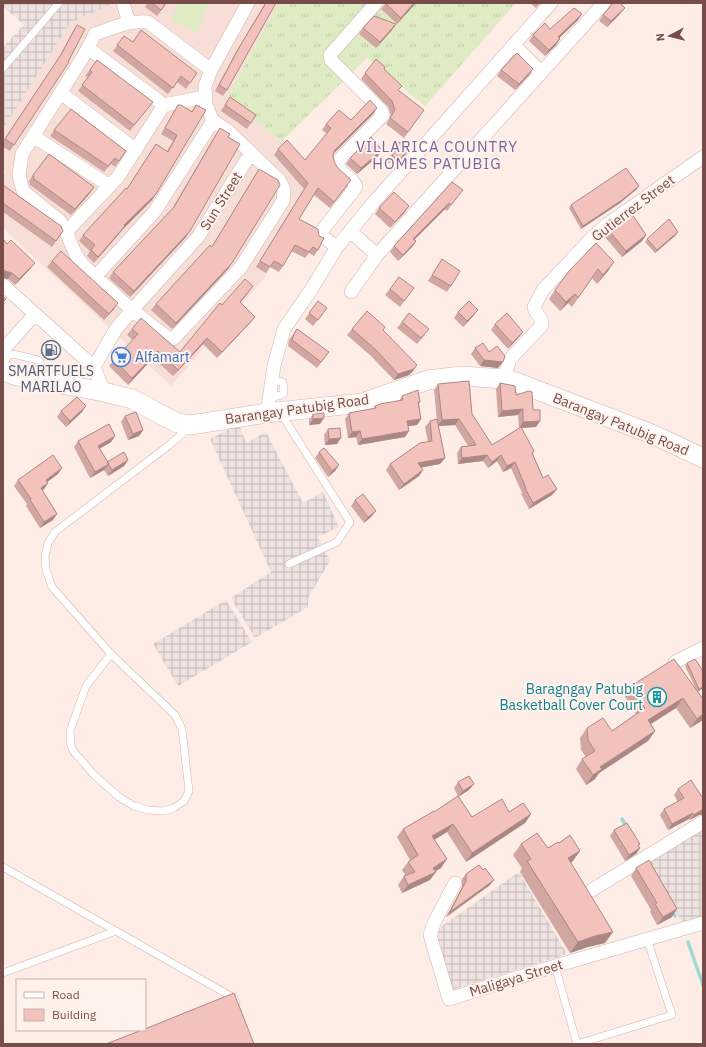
<svg xmlns="http://www.w3.org/2000/svg" width="706" height="1047" font-family="'IBM Plex Sans',sans-serif">
  <style>
    .residential { fill: #f7dfd7 }
    .industrial { fill: url(#industrial-grid) }
    .grass { fill: url(#grass-tufts) }
    .park { fill: #dfecc3 }
    .lines { fill: none; stroke-linecap: round; stroke-linejoin: round }
    .stream { stroke: #9fdad2; stroke-width: 3.5 }
    .service-casing { stroke: #d1b3ad; stroke-width: 8 }
    .minor-casing { stroke: #d1b3ad; stroke-width: 14 }
    .secondary-casing { stroke: #d8b3ad; stroke-width: 20 }
    .service { stroke: #fff; stroke-width: 7 }
    .minor { stroke: #fff; stroke-width: 13 }
    .secondary { stroke: #fff; stroke-width: 19 }
    .wall { fill: #d2a7a2 }
    .shaded-wall { fill: #ab8884 }
    .building { fill: #f4c2bc; stroke: #ab8884 }
    .labels { text-anchor: middle; stroke-width: 4; stroke-linejoin: round; paint-order: stroke }
    .street-label { font-size: 14px; fill: #774c49; stroke: #fff2ed }
    .shop-label { font-size: 14px; fill: #366cbe; stroke: #fff2ed; text-anchor: start }
    .service-label { font-size: 14px; fill: #4e5e75; stroke: #fff2ed }
    .culture-label { font-size: 14px; fill: #0d838f; stroke: #fff2ed; text-anchor: end }
    .neighbourhood-label { font-size: 15px; letter-spacing: 1px; fill: #79659b; stroke: #fff2ed }
  </style>
  <defs>
    <pattern id="industrial-grid" width="8" height="8" patternUnits="userSpaceOnUse"><rect width="8" height="8" fill="#ede2e0"/><path d="M0 4h8M4 0v8" fill="none" stroke="#c5b9b8"/></pattern>
    <pattern id="grass-tufts" width="24" height="20" patternUnits="userSpaceOnUse"><rect width="24" height="20" fill="#dfecc3"/><path d="M3 7l-1-3M5 7V3M7 7l1-3M15 17l-1-3M17 17v-4M19 17l1-3" fill="none" stroke="#c3cca9"/></pattern>
  </defs>
  <rect width="100%" height="100%" fill="#fdede6"/>
  <path class="residential" d="M110 3H278L228 96 255 121 282 141 320 184 265 277 171 386 3 228V176L6 172 3 169V129L70 23 111 4Z"/>
  <path class="industrial" d="M3 3H110L111 4 70 23 3 129V47L24 25 3 6Z
    M239 424 246 443 266 432 303 503 323 492 339 527 318 537 330 561 308 598V607L255 638 231 598 271 572 210 439Z
    M226 600 252 642 178 686 153 644Z
    M703 829V917L682 923 648 861Z
    M519 872 567 954 452 990 435 931Z"/>
  <path class="grass" d="M278 3H516L425 106 367 58 282 141 255 121 228 96Z"/>
  <path class="park" d="M178 3H209L197 32 171 20Z"/>
  <g class="lines">
    <path class="stream" d="M622 819 627 827
      M672 910 675 916
      M688 942 703 985"/>
    <defs>
      <path id="service" d="M3 68 59 3
        M3 365 8 356 13 354 38 360 40 362 37 379
        M269 398 281 395 284 393 283 382 272 380
        M279 414 285 420 350 522 337 542 289 564
        M111 654 86 686 70 731 71 746 74 752 95 776 119 797 134 806 149 810 163 811 174 808 184 801 189 791 182 729 175 715 111 654 52 587 46 570 45 556 48 543 55 532 168 446 189 428
        M3 867 234 998 236 1002
        M555 966 577 1044
        M3 973 116 931
        M577 1044 672 1015 647 939"/>
      <path id="minor" d="M123 3 129 23
        M514 45 541 72
        M88 48 164 105
        M211 70 148 22C129 20 113 28 95 34L83 57 22 154 19 175 23 191 60 221 66 232 76 255 83 265 132 310 168 338 173 339 241 267 283 201 284 190 280 181 251 153
        M61 93 136 150
        M33 136 110 186
        M350 231 377 255
        M66 232 118 177 164 105 205 97
        M337 247 323 237 321 232 356 187C354 177 337 173 337 162L383 115 381 110 331 60 330 55 376 3
        M95 277 155 211 213 121
        M3 285 94 367
        M351 292 377 255 604 3
        M3 350 35 314
        M504 379 510 359 542 325C543 317 535 314 534 307L543 290 590 240 606 225 703 157
        M104 392 94 367 116 329 132 310 198 237 251 153 228 131 213 121 206 105 205 86 211 70 248 3
        M267 413 274 366 284 329 311 290 337 247 374 202 551 3
        M675 662 703 648
        M455 883 435 921 430 935 449 999 555 966 703 923
        M592 890 703 822"/>
      <path id="secondary" d="M3 371 17 376 104 392 132 399 177 423 191 425 267 413 362 403 428 380 462 376 504 379 516 382 652 434 703 458"/>
    </defs>
    <use href="#service" class="service-casing"/>
    <use href="#minor" class="minor-casing"/>
    <use href="#secondary" class="secondary-casing"/>
    <use href="#service" class="service"/>
    <use href="#minor" class="minor"/>
    <use href="#secondary" class="secondary"/>
  </g>
  <path class="wall" d="M147 3H167L157 16 145 7Z
    M265 3H276L227 90 223 96 215 91 236 52Z
    M386 3H416L397 24 381 9Z
    M530 3H540L536 8Z
    M625 8 620 14 607 27 599 21 603 15Z
    M582 14 578 20 559 38 560 39 556 45 545 56 529 41 533 35 550 29Z
    M396 24 392 30 376 48 359 34 363 28Z
    M77 25 14 145 10 151 3 147V141L58 59 73 31Z
    M124 36 133 42 197 73 186 89 177 82 168 94 113 51Z
    M97 60 148 108 130 131 78 91 88 77 85 76Z
    M384 69 399 91 420 116 404 138 386 124 391 116 388 107 361 79 365 73Z
    M501 70 529 75 515 90 497 76Z
    M230 97 256 115 247 129 221 111Z
    M178 105 192 111 196 105 152 200 124 228 94 263 87 256 90 251 79 241 83 235 127 189 156 144 167 151 173 141 161 134 174 111Z
    M373 114 333 154 334 161 347 186 330 208 314 195 299 219 318 250 314 256 309 253 305 258 291 251 283 266 279 272 270 267 266 273 256 267 304 189 274 155 278 149 305 160 327 134 322 130 326 124 351 120Z
    M220 128 228 137 186 237 130 297 109 278 113 272 172 209 216 134Z
    M54 130 126 151 115 167 111 164 104 172 50 136Z
    M399 142 410 148 395 166 387 162 395 148Z
    M378 156 357 174 346 164 350 158Z
    M259 169 232 263 228 269 172 329 151 310 156 304 212 246Z
    M33 175 94 187 90 193 71 215 30 185 29 181Z
    M452 182 458 196 447 211 445 209 414 240 416 241 412 247 398 261 390 252 394 246Z
    M3 185 63 231 52 247 3 212Z
    M637 189 620 203 581 229 569 208 571 205Z
    M379 208 405 212 390 228 375 214Z
    M609 231 646 235 642 241 622 257 605 237Z
    M676 235 655 253 645 242 647 239Z
    M3 239 7 244 35 263 30 269 15 285 8 279 3 278Z
    M596 243 608 271 597 284 592 278 572 307 568 303 560 311 549 299 555 290Z
    M442 259 451 286 447 292 428 281Z
    M52 261 114 309 104 320 47 267Z
    M414 288 400 307 385 295 390 289Z
    M248 293 240 303 250 323 217 358 203 344 173 376 153 358 128 385 109 366 114 360 133 340 127 335 132 329 180 352 222 305Z
    M318 301 323 314 313 326 305 319Z
    M458 312 474 315 463 327 454 318Z
    M409 313 425 335 417 344 397 328Z
    M495 324 523 332 519 337 508 349 491 330Z
    M297 329 329 352 317 368 288 346 289 340Z
    M352 329 383 331 413 371 409 375 394 380 371 356 347 335Z
    M475 348 489 352 498 368 480 366 471 354Z
    M500 383 516 395 533 410 540 421 536 427 521 428 534 451 533 454 543 478 557 489 552 495 529 509 521 494 522 493 511 468 503 472 497 461 488 468 483 461 458 464 457 453 461 447 468 446 455 425 438 426 445 458 440 464 421 467 423 470 419 476 399 490 386 470 390 464 428 442 425 427 430 421H437L434 390 438 384 472 414 492 445 521 428H519L518 415 498 417 496 389Z
    M402 396 420 402 419 404 421 419 417 425 408 426 405 437 358 445 356 437 348 438 345 419 349 413 373 409 375 406 399 401Z
    M61 411 82 412 66 427 57 417Z
    M313 414 320 424 309 425V420Z
    M125 416 143 430 139 436 128 440 121 422Z
    M328 429 337 444 325 445 324 435Z
    M115 436 111 442 100 448 107 462 128 460 124 466 108 476 104 470 90 478 74 447 78 441Z
    M319 452 339 465 335 471 328 477 315 458Z
    M58 474 47 482 48 483 44 489 42 490 53 520 40 528 26 506 27 504 14 486 18 480Z
    M355 500 371 517 364 523 351 506Z
    M687 663 703 688 698 692 703 699V720L690 728 676 708 651 724 655 731 648 741 599 773 595 779 586 785 576 769 582 759 586 757 581 750 580 738 587 728 612 731 636 714 624 695 631 686 696 689 685 666Z
    M458 782 469 790 458 797 472 817 509 812 531 814 525 823 466 862 447 832 434 840 441 868 435 871 430 880 402 893 398 885 404 876H406L402 870 408 862 410 860 397 837 403 829 434 812 458 796 454 788Z
    M678 789 702 797 699 815 690 820 689 819 668 830 660 815 664 809 678 802 674 795Z
    M614 830 640 844 638 846 640 848 636 854 625 861 610 836Z
    M559 843 580 851 572 862 571 863 605 943 588 947 570 953 520 872 522 868 513 855 521 844 548 848Z
    M636 868 672 917 657 925 650 912 651 910 631 876Z
    M466 874 490 885 446 917 462 887V879Z"/>
  <path class="shaded-wall" d="M414 3H416L397 24 401 18Z
    M625 8 620 14 607 27 611 21Z
    M582 14 578 20 554 43 558 37Z
    M396 24 392 30 376 48 380 42Z
    M560 39 556 45 545 56 549 50Z
    M533 69 529 75 515 90 519 84Z
    M377 108 373 114 331 156 335 150Z
    M410 148 406 154 395 166 399 160Z
    M382 150 378 156 357 174 361 168Z
    M639 186 637 189 620 203 581 229 583 226Z
    M94 187 90 193 71 215 75 209Z
    M156 194 152 200 124 228 94 263 124 225Z
    M449 203 445 209 409 245 413 239Z
    M409 206 405 212 390 228 395 222Z
    M190 231 186 237 130 297 134 291Z
    M678 232 676 235 655 253 657 250Z
    M646 235 642 241 622 257 626 251Z
    M416 241 412 247 398 261 403 255Z
    M614 262 608 271 597 284 603 275Z
    M35 263 30 269 15 285 19 279Z
    M232 263 228 269 172 329 176 323Z
    M5 271 12 273 8 279 3 278V275Z
    M253 286 248 293 235 309 240 302Z
    M575 294 568 303 560 311 566 302Z
    M118 303 114 309 104 320 109 314Z
    M478 310 474 315 463 327 467 321Z
    M255 317 250 323 217 358 222 352Z
    M523 332 519 337 508 349 512 343Z
    M207 338 203 344 173 376 178 370Z
    M158 351 153 358 128 385 132 378Z
    M484 360 503 362 498 368 480 366Z
    M417 365 413 371 409 375 394 380 398 374Z
    M86 406 82 412 66 427 70 421Z
    M523 409 518 415 498 417 502 411Z
    M324 418 320 424 309 425 313 419Z
    M421 419 417 425 403 427 407 421Z
    M459 419 455 425 438 426 442 420Z
    M540 421 536 427 519 428 523 422Z
    M143 430 139 436 128 440 133 434Z
    M360 431 356 437 348 438 352 432Z
    M409 431 405 437 358 445 362 439Z
    M115 436 111 442 94 452 98 446Z
    M341 438 337 444 325 445 329 439Z
    M487 455 483 461 458 464 462 458Z
    M501 455 497 461 488 468 492 462Z
    M445 458 440 464 414 469 418 463Z
    M128 460 124 466 108 476 112 470Z
    M515 462 511 468 503 472 507 466Z
    M109 464 104 470 90 478 95 472Z
    M339 465 335 471 328 477 332 471Z
    M62 468 58 474 42 486 46 480Z
    M423 470 419 476 399 490 404 484Z
    M48 483 44 489 37 494 41 488Z
    M557 489 552 495 529 509 533 503Z
    M376 511 371 517 364 523 368 517Z
    M57 514 53 520 40 528 44 522Z
    M703 687V688L697 692 699 689Z
    M683 698 676 708 641 730 648 720Z
    M703 714V720L690 728 697 719Z
    M655 731 648 741 599 773 595 779 586 785 593 775 600 767Z
    M474 784 469 790 458 797 463 791Z
    M703 809V815H699L690 820 694 815Z
    M693 813 689 819 668 830 672 824Z
    M531 814 525 823 466 862 472 853Z
    M453 824 447 832 426 845 432 836Z
    M640 848 636 854 625 861 629 855Z
    M580 851 572 862 560 869 568 858Z
    M447 859 441 868 434 872H436L430 880 402 893 408 885Z
    M494 880 490 885 446 917 450 912Z
    M677 909 672 917 657 925 663 917Z
    M613 932 605 943 588 947 570 953 578 942 595 936Z"/>
  <path class="building" d="M152 3H166L161 10Z
    M266 3H276L227 90 219 85 240 46Z
    M385 3H414L401 18Z
    M613 3H620L625 8 611 21 603 15Z
    M574 8 582 14 558 37 560 39 549 50 533 35 545 23 550 29Z
    M374 16 396 24 380 42 363 28Z
    M77 25 85 29 68 62H69L14 145 5 139 62 53Z
    M141 30 197 73 190 83 181 76 173 88 117 45 124 36 133 42Z
    M517 53 533 69 519 84 501 70Z
    M376 59 385 67 384 69 402 86 398 90 424 110 408 132 390 118 395 110 392 101 365 73Z
    M97 60 153 102 134 125 82 85 92 72 90 70Z
    M230 97 256 115 251 123 225 105Z
    M370 100 377 108 335 150 333 154 334 161 337 167 351 180 334 202 318 188 299 219 318 229 319 236 324 238 318 250 313 247 309 252 295 245 283 266 274 261 270 267 260 261 308 183 278 149 287 140 305 160 331 128 326 124 339 110 351 120Z
    M178 105H181L192 112 196 105 206 110 156 194 124 225 125 226 98 257 91 250 95 245 83 235 126 188 127 189 156 144 168 152 177 135 165 128Z
    M71 109 126 151 119 161 115 158 108 166 54 130Z
    M220 128 230 134 228 137 240 144 190 231 134 291 113 272 174 207Z
    M371 137 382 150 361 168 350 158Z
    M399 142 410 148 399 160 392 156Z
    M49 154 94 187 75 209 34 179 33 175Z
    M626 168 639 186 622 200 583 226 571 205Z
    M259 169 278 180 280 185 232 263 176 323 156 304 210 245 212 247Z
    M452 182 463 190 451 205 449 203 413 239 416 241 403 255 394 246Z
    M3 185 61 226 63 231 56 241 3 203Z
    M394 192 409 206 395 222 379 208Z
    M632 214 646 235 626 251 609 231Z
    M669 219 678 232 657 250 647 239Z
    M3 239 7 244 11 240 35 263 19 279 12 273 5 271 3 269Z
    M596 243 614 262 603 275 598 269 578 298 575 294 566 302 555 290 569 271Z
    M61 251 118 303 109 314 52 261Z
    M442 259 460 271 451 286 432 275Z
    M399 277 414 288 404 301 390 289Z
    M245 279 253 286 240 302 255 317 222 352 207 338 178 370 158 351 132 378 114 360 138 334 132 329 141 318 180 352 220 303 222 305Z
    M3 297 6 299 3 302Z
    M318 301 327 308 318 320 309 313Z
    M469 301 478 310 467 321 458 312Z
    M367 311 385 327 383 330 417 365 414 369 398 374 376 350 352 329Z
    M409 313 429 329 421 338 402 322Z
    M507 313 523 332 512 343 495 324Z
    M297 329 329 352 321 362 292 340 294 334Z
    M483 343 489 352 497 346 505 356 503 362 484 360 475 348Z
    M469 381 472 414 492 445 521 427 534 451 532 453 543 478 548 475 557 489 533 503 525 488H526L515 462 507 466 501 455 492 462 487 455 462 458 461 447 476 445 459 419 442 420 438 384Z
    M500 383 515 386 516 395 529 391 532 392 533 410H540V421L523 422V409L502 411Z
    M418 390 420 402H418L421 419 407 421 409 431 362 439 360 431 352 432 349 413 376 408 375 406 380 404 403 400 402 396Z
    M77 397 86 406 70 421 61 411Z
    M136 412 143 430 133 434 125 416Z
    M324 413V418L313 419V414Z
    M437 419 445 458 418 463 423 470 404 484 390 464 420 443 432 441 430 421Z
    M109 424 115 436 98 446 109 464 95 472 78 441Z
    M340 428 341 438 329 439 328 429Z
    M324 448 339 465 332 471 319 452Z
    M124 452 128 460 112 470 107 462Z
    M53 455 62 468 46 480 48 483 41 488 57 514 44 522 30 500 31 499 18 480Z
    M363 494 376 511 368 517 355 500Z
    M674 659 703 699V714L697 719 683 698 648 720 655 731 600 767 602 769 593 775 582 759 595 751 588 740 587 728 603 718 612 731 645 708 631 686Z
    M695 659 703 671V687L699 689 687 663Z
    M469 776 474 784 463 791 458 782Z
    M691 780 702 797H703V809L694 815 693 813 672 824 664 809 684 798 678 789Z
    M458 796 472 817 502 799 509 812 523 803 531 814 472 853 453 824 432 836 447 859 433 868 436 872 408 885 404 876 415 872 408 862 418 855 403 829 434 811V812Z
    M627 823 640 844 638 845 640 848 629 855 614 830Z
    M537 833 548 848 558 842 559 843 570 835 580 851 568 858 613 932 595 936 578 942 527 861 531 859 521 844Z
    M649 860 677 909 663 917 655 904 657 903 636 868Z
    M479 865 483 870 485 868 494 880 450 912 466 881V874Z
    M234 993 254 1044H106L142 1030H145V1029Z"/>
  <defs>
    <symbol id="fuel-ring" viewBox="-11 -11 22 22"><circle r="9.5" fill="#fff2ed" stroke="#5c6f8a" stroke-width="1.5"/><path d="M-5.5-6h7V0h2V4h1.3V-2.5L3-4.5l.8-.8L6-3V5H2.5V1h-1V6h-7ZM-4.2-4.7v3.2H.2V-4.7Z" fill="#5c6f8a"/></symbol>
    <symbol id="supermarket-ring" viewBox="-11 -11 22 22"><circle r="9.5" fill="#fff2ed" stroke="#3f7fe0" stroke-width="1.5"/><path d="M-6-5.5h2.5l.6 2H6L4.5 2H-2.5L-4.4-4H-6ZM-1.5 3.2a1.3 1.3 0 1 0 .1 0ZM3 3.2a1.3 1.3 0 1 0 .1 0Z" fill="#3f7fe0"/></symbol>
    <symbol id="building-ring" viewBox="-11 -11 22 22"><circle r="9.5" fill="#fff2ed" stroke="#0f9aa8" stroke-width="1.5"/><path d="M-4-6H4V6H1V3H-1V6H-4ZM-2.5-4.3h1.7v1.8h-1.7ZM.8-4.3h1.7v1.8H.8ZM-2.5-1h1.7V.8h-1.7ZM.8-1h1.7V.8H.8Z" fill="#0f9aa8"/></symbol>
  </defs>
  <g fill-rule="evenodd">
    <use href="#fuel-ring" x="40" y="339" width="22" height="22"/>
    <use href="#supermarket-ring" x="110" y="346" width="22" height="22"/>
    <use href="#building-ring" x="646" y="686" width="22" height="22"/>
  </g>
  <g class="labels">
    <g class="street-label">
      <text transform="translate(221 201) rotate(-58)" y="5">Sun Street</text>
      <text transform="translate(633 208) rotate(-37)" y="5">Gutierrez Street</text>
      <text transform="translate(297 409) rotate(-8)" y="5">Barangay Patubig Road</text>
      <text transform="translate(621 424) rotate(22)" y="5">Barangay Patubig Road</text>
      <text transform="translate(516 978) rotate(-17)" y="5">Maligaya Street</text>
    </g>
    <g class="shop-label">
      <text x="135" y="362">Alfamart</text>
    </g>
    <g class="service-label">
      <text x="51" y="376">SMARTFUELS<tspan x="51" dy="16">MARILAO</tspan></text>
    </g>
    <g class="culture-label">
      <text x="643" y="694">Baragngay Patubig<tspan x="643" dy="16">Basketball Cover Court</tspan></text>
    </g>
    <g class="neighbourhood-label">
      <text x="437" y="152">VILLARICA COUNTRY<tspan x="437" dy="17">HOMES PATUBIG</tspan></text>
    </g>
  </g>
  <rect width="706" height="1047" fill="none" stroke="#774c49" stroke-width="8"/>
  <rect x="16" y="979" width="130" height="52" fill="#fff2ed" stroke="#c9b0ab"/>
  <rect x="24" y="992" width="20" height="6" fill="#ffffff" stroke="#c9b0ab"/>
  <text x="52" y="999" font-size="12" fill="#774c49">Road</text>
  <rect x="24" y="1009" width="20" height="12" fill="#f4c2bc" stroke="#c9b0ab"/>
  <text x="52" y="1019" font-size="12" fill="#774c49">Building</text>
  <g transform="translate(670 36) rotate(263)" stroke="#fff2ed" stroke-width="3" paint-order="stroke">
  <path d="M0-3L7 15L0 10L-7 15Z" fill="#774c49"/>
  <text y="-6" font-size="11" font-weight="bold" text-anchor="middle" fill="#774c49">N</text>
  </g>
</svg>
